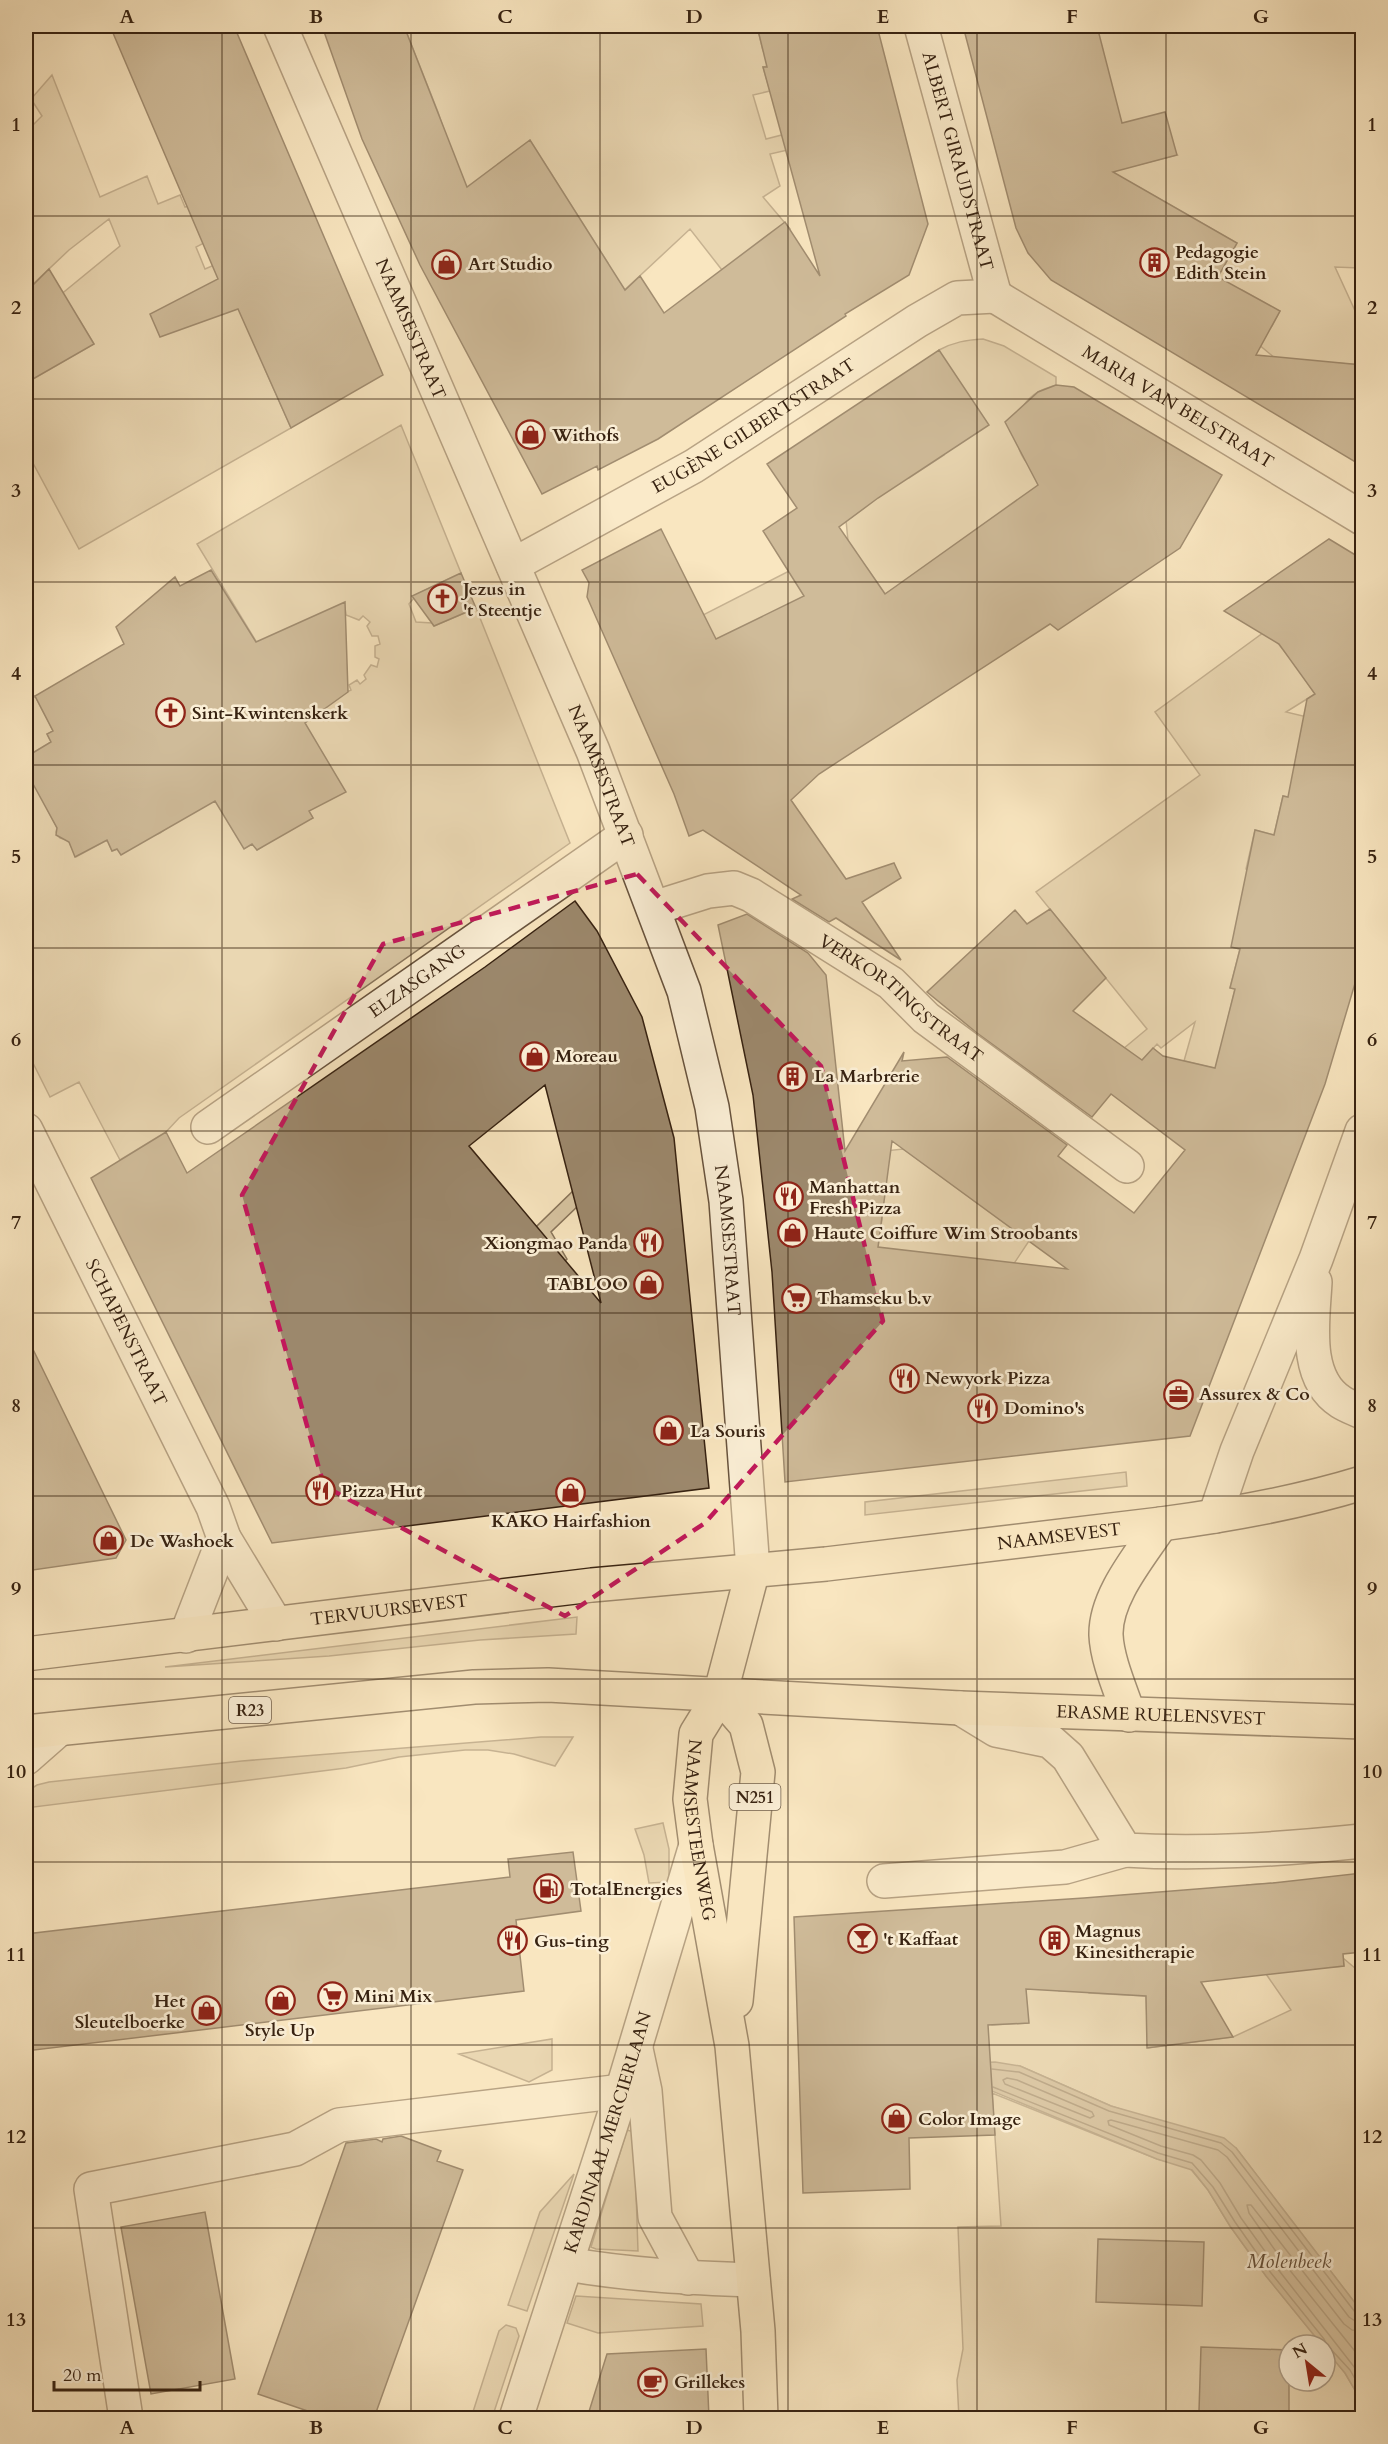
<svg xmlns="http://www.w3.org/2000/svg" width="1388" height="2444" font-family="Cardo,serif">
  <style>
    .green { fill: #d8c5a2; stroke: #88745a; stroke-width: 1.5 }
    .water { fill: #b7a384; stroke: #846f56; stroke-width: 1.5 }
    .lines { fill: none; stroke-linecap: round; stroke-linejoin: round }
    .shore { stroke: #77624a; stroke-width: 1.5 }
    .building { fill: #9c886c; stroke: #372211; stroke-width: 1.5; fill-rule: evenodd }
    .minor-casing { stroke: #68533d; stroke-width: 36 }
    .major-casing { stroke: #372211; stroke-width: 36 }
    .minor { stroke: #fbefd6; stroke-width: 33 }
    .major { stroke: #f9e6c0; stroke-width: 33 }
    .marked { fill: none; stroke: #c2185b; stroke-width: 4.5; stroke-dasharray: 12 8; stroke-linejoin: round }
    .grid { fill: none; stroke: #372211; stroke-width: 1.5; stroke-opacity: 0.55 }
    .labels { text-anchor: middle; stroke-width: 5; stroke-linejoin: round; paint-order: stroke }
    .shield { fill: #fbefd6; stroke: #72604c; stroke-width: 1.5 }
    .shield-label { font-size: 16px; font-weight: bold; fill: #372211 }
    .street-label { font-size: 18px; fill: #372211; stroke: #fbefd6 }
    .poi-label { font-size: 18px; font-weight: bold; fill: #372211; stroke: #fbefd6; text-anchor: start }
    .water-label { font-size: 20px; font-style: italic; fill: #644f39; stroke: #fbefd6 }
    .neatline { fill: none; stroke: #372211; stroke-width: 2 }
    .grid-label { font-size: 20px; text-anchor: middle; font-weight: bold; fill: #372211 }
  </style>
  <rect width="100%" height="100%" fill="#f9e6c0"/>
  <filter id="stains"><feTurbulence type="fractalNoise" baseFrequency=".00333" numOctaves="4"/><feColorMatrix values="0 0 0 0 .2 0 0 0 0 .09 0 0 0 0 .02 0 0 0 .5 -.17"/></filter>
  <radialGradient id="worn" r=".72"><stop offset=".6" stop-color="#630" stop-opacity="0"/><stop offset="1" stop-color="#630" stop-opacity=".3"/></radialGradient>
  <path class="green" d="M404 26H757L763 51 788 62 763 67 770 91 753 95 766 139 809 128 814 144 770 154 780 186 763 197 790 229 765 251 722 270 690 229 585 327 608 263 530 140 498 164 518 198 475 225 438 112Z
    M1092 26H1362V201H1359L1357 222 1362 223V252H1359L1360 268 1335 267 1362 326V365L1337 363 1336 383 1362 385V431L1340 428 1282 364 1251 338 1272 326 1280 311 1242 290 1215 281 1237 243 1130 182 1101 229 1070 182 1177 155 1114 125 1102 46 1071 31Z
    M52 75 100 197 147 176 158 204 180 195 185 207 189 206 204 243 196 247 205 269 257 247 253 303 265 369 291 428 79 549 26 450V383L94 344 79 319 48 305 120 246 109 219 69 250 33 284 26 272V132L42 116 31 99Z
    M983 339 1004 346 1056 377V385C1050 387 1043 389 1038 392 1015 406 1010 437 1024 459 1031 470 1052 478 1063 485L885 594 867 568 710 645 699 617 848 541 846 520 849 519 907 475 909 478 944 455 942 451 939 350C954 342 966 340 983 339Z
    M401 425 461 573 417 594 409 604 416 622 432 623 434 626 476 608 570 843 179 1118 166 1132 120 1160 79 1082 50 1097 26 1049V768L57 828 56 832 60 838 68 840 76 857 107 840 112 851 160 833 215 793 244 848 253 844 257 850 262 847 259 840 313 818 309 811 294 715 351 690 349 685 357 680 360 684 366 679 364 675 371 665 377 667 379 659 375 657V646L380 644 378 636H372L367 626 370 622 363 616 359 620 346 615 345 608H339L262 651 197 544Z
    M1267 630 1294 663 1315 694 1286 712 1328 722 1290 798 1283 796 1274 835 1255 830 1246 869 1283 879 1232 947 1240 949 1230 988 1235 989 1228 1018 1226 1071 1184 1061 1195 1022 1161 1048 1157 1044 1130 1074 1111 1059 1147 1029 1036 892 1200 775 1155 712Z
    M35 696 53 731 47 734 51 742 26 757V703Z
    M903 1149 1029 1241 997 1289 878 1247 882 1219 868 1153Z
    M576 1188 580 1204 551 1232 567 1259 532 1293 503 1259Z
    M1126 1472 1127 1486 865 1515V1502Z
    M577 1617 576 1634 480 1640 329 1656 165 1667Z
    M541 1737H573L555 1766 514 1754 488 1750H465L399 1757 346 1768 26 1808V1792L37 1785 49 1782 242 1761Z
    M663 1823 669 1849V1882L649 1883 644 1855 635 1829Z
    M1274 1883 1271 1885 1318 1968 1344 1966 1343 1958 1362 1974V2312L1236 2148 1111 2106 1020 2066 929 2065 987 2005 992 2025 1028 2023 1025 1982 1057 1979 1059 1991 1088 1989 1089 1993 1146 1996 1148 2048 1233 2037 1291 2010 1266 1974 1247 1885Z
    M552 2039V2070L529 2082 459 2054Z
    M992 2093 1157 2159 1189 2167 1208 2190 1230 2226 1266 2276 1322 2345H1289V2381H1325V2349L1345 2373 1362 2402V2418H959L957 2380 963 2349 958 2227 1001 2226Z
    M627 2130 634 2132 638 2251 596 2249 591 2247Z
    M574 2174 527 2311 508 2305 540 2212Z
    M576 2296 701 2304 703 2326 598 2333 567 2323Z
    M506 2325 516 2328 519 2336 492 2418H471L499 2331Z"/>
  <path class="water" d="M995 2062 1020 2066 1111 2106 1224 2138 1236 2148 1362 2312V2402L1345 2373 1325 2349V2345H1322L1266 2276 1230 2226 1208 2190 1192 2170 1157 2159 929 2065Z"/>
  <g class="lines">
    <path class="shore" d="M992 2069 1019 2072 1109 2111 1221 2143 1232 2152 1355 2312 1362 2315
      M1007 2078 1017 2080 1092 2112 1094 2116 1090 2118 1005 2084 1003 2080Z
      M993 2087 1158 2153 1192 2163 1213 2187 1235 2222 1271 2273 1324 2339 1327 2345 1350 2370 1362 2391
      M1362 2322 1355 2321 1349 2317 1227 2157 1218 2150 1111 2120 1108 2121 1109 2125 1161 2146 1193 2155 1201 2160 1220 2183 1241 2218 1277 2268 1362 2377
      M1362 2331 1352 2330 1344 2324 1251 2205H1247L1249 2213 1284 2263 1362 2360"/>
  </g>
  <path class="building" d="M110 26H234L383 375 291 428 238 309 160 337 150 314 218 279Z
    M322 26H404L467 187 530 140 625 290 640 276 664 313 785 222 820 276 763 67H767L757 26H877L928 224 909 275 845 314 846 316 658 439 598 470 597 466 542 494 420 265 362 139Z
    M963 26H1097L1122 123 1165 112 1177 155 1113 172 1237 243 1218 277 1280 311 1256 355 1362 365V466L1051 280 1028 253 1016 228Z
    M49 269 94 344 26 383V292Z
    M939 350 989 425 878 498 839 527 885 594 1038 485 1005 422 1038 392 1056 385 1074 387 1222 475 1180 548 1058 630 1050 624 819 774 791 800 846 879 894 863 901 878 862 902 901 960 836 918 829 922 792 899 801 895 703 830 689 836 674 794 587 597 589 583 582 570 661 529 716 639 804 596 763 531 797 508 767 464Z
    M1329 539 1362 559V960L1325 1084 1190 1436 785 1482 772 1272 753 1095 718 925 747 914 808 953 826 975 845 1151 904 1052 902 1061 947 1057 1067 1145 1058 1156 1134 1213 1185 1150 1111 1094 1092 1117 977 1033 927 992 1015 910 1027 924 1050 909 1106 978 1073 1011 1142 1060 1153 1048 1163 1056 1215 1068 1235 989 1230 988 1240 949 1231 947 1255 830 1274 835 1283 796 1288 797 1307 699 1315 694 1279 644 1224 611ZM892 1141 1067 1269 878 1247Z
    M211 570 256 642 345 602 348 692 305 723 346 792 309 811 313 818 257 850 252 844 244 849 215 801 121 855 117 849 112 851 107 840 75 857 69 842 56 835 57 828 26 771V757L51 742 47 734 53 731 35 696 124 644 116 627 175 577 180 586Z
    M461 573 476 608 434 626 412 596Z
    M575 901 597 931 642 1017 674 1138 709 1488 272 1543 91 1178 166 1132 187 1173 485 967ZM545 1085 601 1303 469 1146Z
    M26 1335 126 1540 116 1558 26 1571Z
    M573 1852 581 1911 516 1920 524 1991 26 2051V1934L510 1877 508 1859Z
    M1362 1873V1952L1343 1954 1344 1966 1201 1982 1233 2037 1147 2048 1146 1996 1026 1989 1029 2023 988 2025 995 2135 909 2138 910 2189 803 2193 794 1917 1084 1898 1273 1883Z
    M401 2136 441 2151 437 2161 463 2170 374 2418H328L258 2394 346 2143 376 2139 382 2142 383 2139Z
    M205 2212 235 2379 151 2394 121 2227Z
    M1098 2239 1204 2242 1202 2306 1096 2302Z
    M1201 2347 1289 2350V2414L1199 2411Z
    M706 2349 709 2418H587L607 2354Z"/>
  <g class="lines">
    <defs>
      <g id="minor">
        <path id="s1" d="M280 26 593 751 684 991 712 1107 726 1201 753 1570"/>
        <path id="s2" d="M921 26 995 296"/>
        <path id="s3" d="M995 296 1362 518"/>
        <path id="s4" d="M513 565 694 466 917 321 957 298 995 296"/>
        <path id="s5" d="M654 908 708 891 734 888 751 895 891 983 926 1018 1127 1166"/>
        <path id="s6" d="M208 1127 626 835"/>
        <path id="s7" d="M26 1130 213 1507 224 1538 276 1624"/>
        <path d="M1315 1282C1313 1320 1303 1378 1341 1402 1347 1406 1356 1409 1362 1412"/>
        <path d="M1215 1516 1237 1451 1316 1259 1362 1131"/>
        <path d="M186 1636 224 1538"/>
        <path d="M960 1708 996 1730 1050 1741 1068 1757 1125 1850C1205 1855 1283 1849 1362 1841"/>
        <path d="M26 1758 59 1729"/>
        <path d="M884 1881 1065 1867 1125 1850"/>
        <path d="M636 2049 645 2091 655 2217 688 2278"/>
        <path d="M567 2264C629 2275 691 2278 753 2280"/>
        <path d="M126 2418 91 2189 295 2149 339 2125 622 2091"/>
        <path id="s8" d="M516 2418 622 2091 696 1845"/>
      </g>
      <g id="major">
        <path id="s9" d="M753 1570 720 1695 696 1734 690 1799 696 1845 732 2046 758 2331 761 2418"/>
        <path id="s10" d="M26 1654 592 1585 826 1564 1161 1524C1229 1515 1297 1503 1362 1483"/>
        <path d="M720 1695 746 1725 758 1772 736 2001"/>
        <path d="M1129 1715C1121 1691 1107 1660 1106 1635 1105 1596 1141 1555 1161 1524"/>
        <path id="s11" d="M26 1732 474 1687 548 1685 960 1708 1362 1722"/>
      </g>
    </defs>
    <use href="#minor" class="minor-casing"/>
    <use href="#major" class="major-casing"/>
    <use href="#minor" class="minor"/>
    <use href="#major" class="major"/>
  </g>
  <path d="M0 0H1388V2444H0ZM637 874 821 1066 883 1321 705 1523 565 1616 324 1486 242 1195 383 944Z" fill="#f9e6c0" fill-opacity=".55" fill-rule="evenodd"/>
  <path class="marked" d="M637 874 821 1066 883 1321 705 1523 565 1616 324 1486 242 1195 383 944Z"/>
  <path class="grid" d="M222 26V2418M411 26V2418M600 26V2418M788 26V2418M977 26V2418M1166 26V2418M26 216H1362M26 399H1362M26 582H1362M26 765H1362M26 948H1362M26 1131H1362M26 1313H1362M26 1496H1362M26 1679H1362M26 1862H1362M26 2045H1362M26 2228H1362"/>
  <defs>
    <symbol id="building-ring" viewBox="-11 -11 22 22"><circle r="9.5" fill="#fbefd6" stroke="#8f2418" stroke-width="1.5"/><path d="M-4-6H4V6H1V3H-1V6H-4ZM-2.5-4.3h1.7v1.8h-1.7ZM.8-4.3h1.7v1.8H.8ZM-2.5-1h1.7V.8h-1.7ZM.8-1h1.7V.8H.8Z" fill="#8f2418"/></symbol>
    <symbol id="shop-ring" viewBox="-11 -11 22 22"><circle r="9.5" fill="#fbefd6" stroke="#8f2418" stroke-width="1.5"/><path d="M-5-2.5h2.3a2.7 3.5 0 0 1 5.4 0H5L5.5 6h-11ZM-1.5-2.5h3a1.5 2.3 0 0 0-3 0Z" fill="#8f2418"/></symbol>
    <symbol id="church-ring" viewBox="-11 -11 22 22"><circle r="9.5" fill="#fbefd6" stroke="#8f2418" stroke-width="1.5"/><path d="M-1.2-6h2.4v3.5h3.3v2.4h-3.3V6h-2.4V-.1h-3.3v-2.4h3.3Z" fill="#8f2418"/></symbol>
    <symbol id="restaurant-ring" viewBox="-11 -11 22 22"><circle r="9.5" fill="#fbefd6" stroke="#8f2418" stroke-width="1.5"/><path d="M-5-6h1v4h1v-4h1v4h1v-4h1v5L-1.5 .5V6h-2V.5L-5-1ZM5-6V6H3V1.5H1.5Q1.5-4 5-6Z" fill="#8f2418"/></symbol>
    <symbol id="supermarket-ring" viewBox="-11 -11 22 22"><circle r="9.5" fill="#fbefd6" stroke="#8f2418" stroke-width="1.5"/><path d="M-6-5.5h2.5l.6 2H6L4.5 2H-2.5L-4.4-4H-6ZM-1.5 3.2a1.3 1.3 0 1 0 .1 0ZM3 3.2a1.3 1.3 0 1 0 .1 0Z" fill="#8f2418"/></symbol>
    <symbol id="office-ring" viewBox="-11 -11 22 22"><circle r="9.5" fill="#fbefd6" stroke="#8f2418" stroke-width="1.5"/><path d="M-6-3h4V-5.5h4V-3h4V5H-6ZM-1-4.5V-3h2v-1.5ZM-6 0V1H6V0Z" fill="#8f2418"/></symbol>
    <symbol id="fuel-ring" viewBox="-11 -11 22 22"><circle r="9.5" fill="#fbefd6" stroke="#8f2418" stroke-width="1.5"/><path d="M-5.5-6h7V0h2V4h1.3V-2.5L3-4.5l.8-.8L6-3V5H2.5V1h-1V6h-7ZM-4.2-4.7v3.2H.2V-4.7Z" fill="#8f2418"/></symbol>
    <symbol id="bar-ring" viewBox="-11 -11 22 22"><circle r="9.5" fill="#fbefd6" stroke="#8f2418" stroke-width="1.5"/><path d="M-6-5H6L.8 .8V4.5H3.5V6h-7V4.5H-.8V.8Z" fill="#8f2418"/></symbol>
    <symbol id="cafe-ring" viewBox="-11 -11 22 22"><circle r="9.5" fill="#fbefd6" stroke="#8f2418" stroke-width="1.5"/><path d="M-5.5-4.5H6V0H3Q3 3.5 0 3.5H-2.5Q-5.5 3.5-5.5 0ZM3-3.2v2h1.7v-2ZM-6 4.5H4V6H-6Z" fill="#8f2418"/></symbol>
  </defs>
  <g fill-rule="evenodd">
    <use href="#building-ring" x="1138" y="246" width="33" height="33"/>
    <use href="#shop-ring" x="430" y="248" width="33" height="33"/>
    <use href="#shop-ring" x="514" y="418" width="33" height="33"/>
    <use href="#church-ring" x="426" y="582" width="33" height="33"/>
    <use href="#church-ring" x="154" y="696" width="33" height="33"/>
    <use href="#shop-ring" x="518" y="1040" width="33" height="33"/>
    <use href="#building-ring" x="776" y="1060" width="33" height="33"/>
    <use href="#restaurant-ring" x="772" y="1180" width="33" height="33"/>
    <use href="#shop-ring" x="776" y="1216" width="33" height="33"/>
    <use href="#restaurant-ring" x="632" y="1226" width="33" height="33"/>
    <use href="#shop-ring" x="632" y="1268" width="33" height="33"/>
    <use href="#supermarket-ring" x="780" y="1282" width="33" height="33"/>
    <use href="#restaurant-ring" x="888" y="1362" width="33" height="33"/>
    <use href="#office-ring" x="1162" y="1378" width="33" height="33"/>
    <use href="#restaurant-ring" x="966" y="1392" width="33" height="33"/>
    <use href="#shop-ring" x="652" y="1414" width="33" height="33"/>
    <use href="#restaurant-ring" x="304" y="1474" width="33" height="33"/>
    <use href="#shop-ring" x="554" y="1476" width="33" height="33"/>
    <use href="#shop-ring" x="92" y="1524" width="33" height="33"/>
    <use href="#fuel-ring" x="532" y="1872" width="33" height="33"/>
    <use href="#bar-ring" x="846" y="1922" width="33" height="33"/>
    <use href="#restaurant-ring" x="496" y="1924" width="33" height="33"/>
    <use href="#building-ring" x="1038" y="1924" width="33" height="33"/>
    <use href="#supermarket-ring" x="316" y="1980" width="33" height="33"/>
    <use href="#shop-ring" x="264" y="1984" width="33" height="33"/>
    <use href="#shop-ring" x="190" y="1994" width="33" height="33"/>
    <use href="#shop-ring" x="880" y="2102" width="33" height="33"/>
    <use href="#cafe-ring" x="636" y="2366" width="33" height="33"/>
  </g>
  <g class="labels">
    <g class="shield">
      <rect x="229" y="1697" width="42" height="26" rx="4.5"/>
      <rect x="729.5" y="1784" width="51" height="26" rx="4.5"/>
    </g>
    <g class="shield-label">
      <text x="250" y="1716">R23</text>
      <text x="755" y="1803">N251</text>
    </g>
    <g class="street-label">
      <text dy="6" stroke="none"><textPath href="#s2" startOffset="140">ALBERT GIRAUDSTRAAT</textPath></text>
      <text dy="6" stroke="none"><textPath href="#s1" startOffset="330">NAAMSESTRAAT</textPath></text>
      <text dy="6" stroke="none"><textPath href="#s3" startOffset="214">MARIA VAN BELSTRAAT</textPath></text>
      <text dy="6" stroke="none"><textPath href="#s4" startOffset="278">EUGÈNE GILBERTSTRAAT</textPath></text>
      <text dy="6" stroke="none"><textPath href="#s1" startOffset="816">NAAMSESTRAAT</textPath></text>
      <text dy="6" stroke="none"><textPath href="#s6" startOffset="255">ELZASGANG</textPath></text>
      <text dy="6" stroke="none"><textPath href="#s5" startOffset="284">VERKORTINGSTRAAT</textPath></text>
      <text dy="6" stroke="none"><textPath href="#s1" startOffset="1300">NAAMSESTRAAT</textPath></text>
      <text dy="6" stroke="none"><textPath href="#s7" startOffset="226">SCHAPENSTRAAT</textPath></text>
      <text dy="6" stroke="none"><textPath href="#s10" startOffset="1040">NAAMSEVEST</textPath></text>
      <text dy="6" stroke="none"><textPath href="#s10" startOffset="366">TERVUURSEVEST</textPath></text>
      <text dy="6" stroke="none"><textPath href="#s11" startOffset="1138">ERASME RUELENSVEST</textPath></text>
      <text dy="6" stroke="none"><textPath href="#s9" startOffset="272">NAAMSESTEENWEG</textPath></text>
      <text dy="6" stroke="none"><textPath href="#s8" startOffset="300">KARDINAAL MERCIERLAAN</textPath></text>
    </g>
    <g class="poi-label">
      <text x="1175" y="258">Pedagogie<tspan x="1175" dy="21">Edith Stein</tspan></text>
      <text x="468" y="270">Art Studio</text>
      <text x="552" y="441">Withofs</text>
      <text x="463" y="595">Jezus in<tspan x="463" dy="21">'t Steentje</tspan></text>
      <text x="192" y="719">Sint-Kwintenskerk</text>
      <text x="555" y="1062">Moreau</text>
      <text x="814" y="1082">La Marbrerie</text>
      <text x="809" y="1193">Manhattan<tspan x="809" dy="21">Fresh Pizza</tspan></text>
      <text x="814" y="1239">Haute Coiffure Wim Stroobants</text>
      <text x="628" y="1249" text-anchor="end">Xiongmao Panda</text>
      <text x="628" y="1290" text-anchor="end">TABLOO</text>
      <text x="817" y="1304">Thamseku b.v</text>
      <text x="925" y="1384">Newyork Pizza</text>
      <text x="1199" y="1400">Assurex &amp; Co</text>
      <text x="1004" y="1414">Domino's</text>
      <text x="690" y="1437">La Souris</text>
      <text x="341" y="1497">Pizza Hut</text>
      <text x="571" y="1527" text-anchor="middle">KAKO Hairfashion</text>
      <text x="130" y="1547">De Washoek</text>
      <text x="570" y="1895">TotalEnergies</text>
      <text x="1075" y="1937">Magnus<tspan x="1075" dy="21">Kinesitherapie</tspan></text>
      <text x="883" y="1945">'t Kaffaat</text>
      <text x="534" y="1947">Gus-ting</text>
      <text x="354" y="2002">Mini Mix</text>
      <text x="185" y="2007" text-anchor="end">Het<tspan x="185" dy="21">Sleutelboerke</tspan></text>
      <text x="280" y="2036" text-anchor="middle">Style Up</text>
      <text x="918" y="2125">Color Image</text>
      <text x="674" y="2388">Grillekes</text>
    </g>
    <g class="water-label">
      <text x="1289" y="2268">Molenbeek</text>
    </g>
  </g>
  <rect width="1388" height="2444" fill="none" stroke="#f9e6c0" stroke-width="66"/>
  <g transform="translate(1307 2363) rotate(330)"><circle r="28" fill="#fbefd6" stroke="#ad9d87" stroke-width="1.5"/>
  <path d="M0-4.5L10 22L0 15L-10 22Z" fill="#8f2418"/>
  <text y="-9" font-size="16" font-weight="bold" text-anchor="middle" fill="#372211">N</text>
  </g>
  <path d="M54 2381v9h146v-9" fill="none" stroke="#372211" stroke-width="3"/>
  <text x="63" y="2381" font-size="18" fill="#372211" stroke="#fbefd6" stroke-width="4.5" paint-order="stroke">20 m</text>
  <rect x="33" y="33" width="1322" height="2378" class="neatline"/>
  <g class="grid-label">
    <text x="127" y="23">A</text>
    <text x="316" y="23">B</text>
    <text x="505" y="23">C</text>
    <text x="694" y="23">D</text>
    <text x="883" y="23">E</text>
    <text x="1072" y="23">F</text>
    <text x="1261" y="23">G</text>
    <text x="16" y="131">1</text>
    <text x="1372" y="131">1</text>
    <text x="16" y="314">2</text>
    <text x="1372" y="314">2</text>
    <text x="16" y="497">3</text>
    <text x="1372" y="497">3</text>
    <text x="16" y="680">4</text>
    <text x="1372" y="680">4</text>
    <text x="16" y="863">5</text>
    <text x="1372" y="863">5</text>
    <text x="16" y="1046">6</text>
    <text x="1372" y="1046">6</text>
    <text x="16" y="1229">7</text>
    <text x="1372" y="1229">7</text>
    <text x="16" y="1412">8</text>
    <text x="1372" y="1412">8</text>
    <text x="16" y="1595">9</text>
    <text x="1372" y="1595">9</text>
    <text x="16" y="1778">10</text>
    <text x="1372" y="1778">10</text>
    <text x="16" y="1961">11</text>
    <text x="1372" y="1961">11</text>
    <text x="16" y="2143">12</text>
    <text x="1372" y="2143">12</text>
    <text x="16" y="2326">13</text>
    <text x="1372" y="2326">13</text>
    <text x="127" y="2434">A</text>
    <text x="316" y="2434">B</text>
    <text x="505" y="2434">C</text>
    <text x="694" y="2434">D</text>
    <text x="883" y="2434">E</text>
    <text x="1072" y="2434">F</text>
    <text x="1261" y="2434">G</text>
  </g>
  <rect width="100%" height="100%" filter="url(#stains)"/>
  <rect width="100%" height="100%" fill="url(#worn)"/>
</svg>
